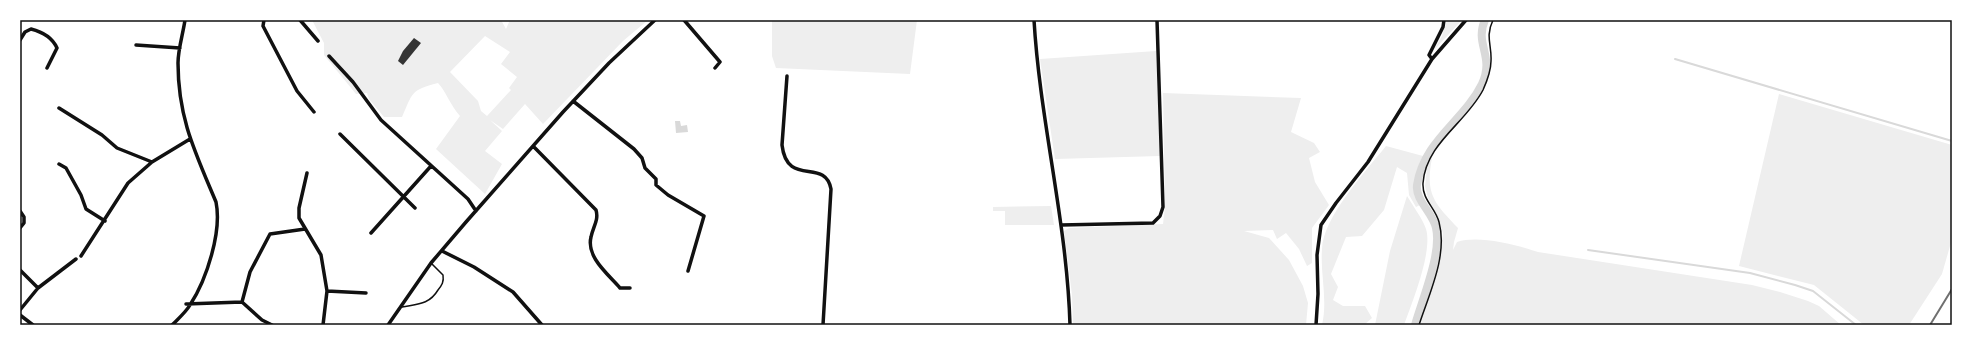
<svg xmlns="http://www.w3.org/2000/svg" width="1972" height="345" font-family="Jost,sans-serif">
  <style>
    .green { fill: #eee; fill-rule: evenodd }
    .water { fill: #d9d9d9 }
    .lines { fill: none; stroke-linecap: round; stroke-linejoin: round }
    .stream { stroke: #d9d9d9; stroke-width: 2 }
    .canal { stroke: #d9d9d9; stroke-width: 8 }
    .building { fill: #353535 }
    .path { stroke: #111; stroke-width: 1.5 }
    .service { stroke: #111; stroke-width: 1.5 }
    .minor { stroke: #111; stroke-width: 3.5 }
    .rail { stroke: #707070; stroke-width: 2 }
    .neatline { fill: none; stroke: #111; stroke-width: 1.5 }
  </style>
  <rect width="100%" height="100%" fill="#fff"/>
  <path class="green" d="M312 20H501L506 29 510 20H648L623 41 543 124 525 104 503 129 490 120 502 131 485 151 502 164 485 194 436 149 460 116C450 105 447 93 438 83 410 90 413 93 402 117H384L369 99 367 93 356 94 324 55V43ZM485 36 510 52 501 64 517 77 509 88 511 90 487 116 481 111 478 101 450 72Z
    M772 20H917L910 74 776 68 772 56Z
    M1447 20H1462L1434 50 1442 36Z
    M1156 51 1160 156 1055 159 1040 59Z
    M1163 93 1301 98 1291 132 1314 143 1320 152 1309 158 1315 182 1329 205 1312 228V263L1307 266 1299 249 1286 233 1277 239 1273 230 1244 231 1269 238 1289 260 1303 286 1308 303 1306 325H1073L1072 295 1064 231 1069 228 1163 224 1165 207Z
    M1779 94 1952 145V239L1942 274 1909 325H1864L1814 285 1739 266Z
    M1386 146 1423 156C1414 172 1414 187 1420 205L1416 207 1409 195 1407 173 1397 167 1384 210 1362 236 1346 237 1331 274 1338 287 1333 300 1343 306H1365L1372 318 1364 325H1322C1328 300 1320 274 1322 249 1323 217 1366 171 1386 146Z
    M1432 158C1425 194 1434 203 1458 228L1454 242 1453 250 1457 242C1479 235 1516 245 1538 252L1752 285 1780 292 1808 301 1819 306 1841 325H1415L1420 320 1439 265 1443 233 1438 218 1428 198 1425 186 1428 159Z
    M1407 196C1413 206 1422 218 1426 229 1433 251 1412 303 1404 325H1375L1390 251Z
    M1051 206 1054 225H1005V211H993V207Z"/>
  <path class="water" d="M675 121H680L681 126 687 125 688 132 676 133Z"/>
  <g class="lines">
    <path class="stream" d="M1675 59 1952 141
      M1588 250 1750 273 1795 285 1813 291 1856 325"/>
    <path class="canal" d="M1415 325C1422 300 1442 253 1436 228 1433 213 1415 200 1417 185 1424 140 1464 121 1482 84 1495 56 1474 44 1485 20"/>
  </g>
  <path class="building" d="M414 38 421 43 403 65 398 61 403 51Z"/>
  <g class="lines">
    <path class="path" d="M1419 325C1429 294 1448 255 1439 222 1435 207 1422 200 1423 183 1426 143 1466 123 1483 90 1487 81 1491 71 1491 61 1492 45 1485 37 1493 20"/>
    <path class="service" d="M402 307C417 304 429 305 438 290 442 285 444 282 443 275L431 263"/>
    <path class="minor" d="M264 20 263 26 297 91 314 112
      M300 20 318 41
      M684 20 720 62 715 68
      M1034 20C1040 122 1067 222 1070 325
      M20 40 25 32 31 29C43 32 52 37 57 48L47 68
      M136 45 180 48
      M329 56 353 82 381 120 468 199 476 211
      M1432 59 1429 55 1443 27 1444 20
      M787 76 782 145C787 188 825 157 831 189L823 325
      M573 101 634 149 642 158 645 168 656 179V185L668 195 704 216 688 271
      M59 108 102 135 117 148 152 162
      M340 134 415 208
      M533 146 596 210C599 220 593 227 591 237 586 257 608 274 620 288H630
      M59 164 66 168 81 195 86 209 105 221
      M307 173 299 208V218L321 255 327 291 323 325
      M20 211 24 217V223L20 228
      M1061 225 1153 223 1160 216 1163 207 1157 20
      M371 233 431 166
      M442 251 474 267 513 292 542 325
      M81 256 128 183 152 162 190 139
      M20 270 38 288
      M327 291 366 293
      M242 302 250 272 270 234 305 229
      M186 304 242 302 262 320 272 325
      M20 310 38 288 76 259
      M20 315 33 325
      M172 325C178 319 186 312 190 305 207 279 222 231 216 202 195 152 178 118 178 63 178 49 183 34 185 20
      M388 325 431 263 466 222 563 112 609 63 655 20
      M1316 325 1318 294 1317 255 1321 225 1336 203 1368 162 1432 59 1466 20"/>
    <path class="rail" d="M1930 325 1952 289"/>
  </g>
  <rect width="1972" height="345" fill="none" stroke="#ffffff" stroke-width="42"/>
  <rect x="21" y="21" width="1930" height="303" class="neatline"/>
</svg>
